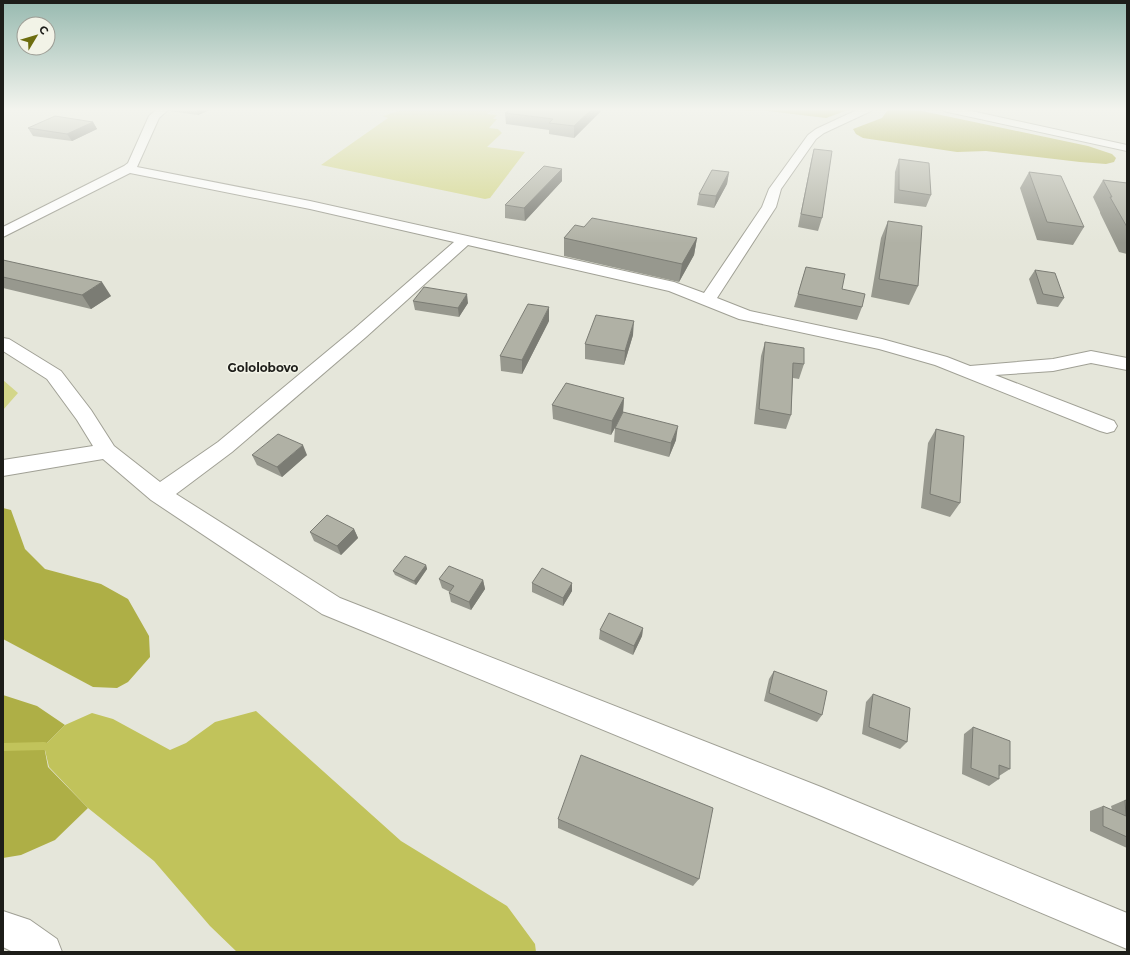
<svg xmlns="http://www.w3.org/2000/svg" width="1130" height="955" font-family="Montserrat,sans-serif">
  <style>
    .green { fill: #d3d689 }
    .forest { fill: #aeaf46 }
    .water { fill: #c1c35b }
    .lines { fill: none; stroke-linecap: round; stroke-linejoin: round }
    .stream { stroke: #c1c35b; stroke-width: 8 }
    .minor-casing { stroke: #a0a095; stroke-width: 2 }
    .major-casing { stroke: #a0a095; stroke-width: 2 }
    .minor { fill: #fff; fill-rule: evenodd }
    .major { fill: #fff; fill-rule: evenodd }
    .wall { fill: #97988e }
    .shaded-wall { fill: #7b7c74 }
    .building { fill: #b0b1a5; stroke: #7b7c74 }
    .labels { text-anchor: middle; stroke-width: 3; stroke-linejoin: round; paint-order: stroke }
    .quarter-label { font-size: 12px; font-weight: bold; fill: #1d1d19; stroke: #f2f3e7 }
  </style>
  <rect width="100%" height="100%" fill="#e5e6da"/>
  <path class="green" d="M405 109H493L487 114 497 115 493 119H497L489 128 498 129 502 133 487 147 525 152 490 198 485 199 321 165 388 118 383 116Z
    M3 380 18 393 3 410Z"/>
  <path class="forest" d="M723 109H851L826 118 759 110 750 111Z
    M893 109 922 111 1088 146 1112 154 1116 158 1114 162 1106 164 1080 162 986 151 957 152 863 138 856 134 853 129 882 118 887 111Z
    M3 508 11 510 25 549 45 569 101 584 128 599 149 636 150 657 128 682 117 688 93 687 3 639Z
    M3 695 37 706 65 725 44 746 48 767 88 808 55 840 21 855 3 858Z"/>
  <path class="water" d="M256 711 401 841 507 906 535 944 536 952H237L210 926 154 861 88 808 49 767 44 746 65 725 92 713 113 719 170 750 186 743 215 722Z"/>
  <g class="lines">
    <path class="stream" d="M3 747 44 746"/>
    <defs>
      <path id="minor" d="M157 109H169L159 118 137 167 310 201 674 282 704 293 762 207 769 189 808 135 816 129 859 109H872L871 111 824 133 816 139 781 189 776 207 717 298 750 311 882 339 947 357 970 366 1053 359 1091 351 1127 358V370L1091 363 1053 371 995 375 1114 421 1117 426 1114 431 1107 433 1100 431 935 365 879 349 739 319 669 291 468 245 366 337 232 452 176 494 340 598 821 787 1127 913V949L812 816 322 614 151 500 103 459 3 476V460L93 446 77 420 47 379 3 351V338L9 339 61 371 91 410 114 446 160 482 218 442 354 329 454 242 310 209 130 173 3 237V227L124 166 128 163 149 116Z
        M3 911 30 920 57 939 62 952H13L3 947Z"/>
      <path id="major" d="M943 109H962L1127 145V151L948 112 944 111Z"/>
    </defs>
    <use href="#minor" class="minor-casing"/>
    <use href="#major" class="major-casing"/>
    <use href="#minor" class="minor"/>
    <use href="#major" class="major"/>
  </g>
  <path class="wall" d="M168 109H212L198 115 169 111Z
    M510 109H603L574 138 549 134V130L506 124 505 113Z
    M93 122 97 129 72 141 33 136 28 128Z
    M814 149 822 218 818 231 798 227 811 161Z
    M899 159 931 195 926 207 894 203 895 172Z
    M562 169V181L525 221 505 218V205Z
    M729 172 727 184 714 208 697 205 699 194Z
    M1029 172 1084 227 1073 245 1037 240 1020 188Z
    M1103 180 1127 183V254L1119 252 1100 213V212L1093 197Z
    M888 221 918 286 909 305 871 297 881 238Z
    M584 227 697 238 694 255 679 282 564 256V238Z
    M3 260 111 296 91 309 3 288Z
    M806 267 842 289 862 307 857 320 794 307Z
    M1035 270 1064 298 1058 307 1037 304 1029 279Z
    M413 301 468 303 459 317 415 310Z
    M549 321 522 374 501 371 500 356Z
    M633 335 624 365 585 359V344Z
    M765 342 804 364 799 379 793 378 791 415 786 429 754 424 761 356Z
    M624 398 623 412 676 440 669 457 614 442 615 428 611 435 553 419 552 405Z
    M936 429 960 503 950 517 921 508 928 443Z
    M252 455H307L282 477 257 465Z
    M354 529 358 538 341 555 314 541 310 532Z
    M426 565 427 569 416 585 395 575 393 571Z
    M439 579 483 580 485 589 471 610 451 602 449 593 450 592 442 588Z
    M532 583 572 591 563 606 532 592Z
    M643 628 642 636 633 655 599 639 600 630Z
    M774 671 822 715 817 722 764 701 769 679Z
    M873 694 907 742 900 749 862 734 866 702Z
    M973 727 1010 769 999 776V779L989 786 962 774 964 734Z
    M1125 800 1127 801V848L1090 831V811L1103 806 1112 810 1111 806Z
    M558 819 699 879 693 886 558 828Z"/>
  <path class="shaded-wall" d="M196 109H212L198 115Z
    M592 109H603L574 138V126Z
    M93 122 97 129 72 141 67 134Z
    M562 169V181L525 221 524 208Z
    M729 172 727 184 714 208 716 196Z
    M697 238 694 255 679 282 682 264Z
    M102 282 111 296 91 309 82 295Z
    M467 294 468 303 459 317 458 308Z
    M549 307V321L522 374V360Z
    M634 321 633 335 624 365 625 351Z
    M624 398 623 412 611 435 612 421Z
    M678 426 676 440 669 457 671 443Z
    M303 445 307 455 282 477 277 467Z
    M354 529 358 538 341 555 337 546Z
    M426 565 427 569 416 585 414 581Z
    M483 580 485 589 471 610 469 602Z
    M572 583V591L563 606V598Z
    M643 628 642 636 633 655 634 646Z"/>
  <path class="building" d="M510 109H592L574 126 549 123 553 119 505 113Z
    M55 116 93 122 67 134 28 128Z
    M814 149 832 151 822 218 801 214Z
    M899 159 929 163 931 195 899 190Z
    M544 166 562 169 524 208 505 205Z
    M712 170 729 172 716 196 699 194Z
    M1029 172 1061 176 1084 227 1047 222Z
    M1103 180 1127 183V227L1110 197H1112Z
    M592 218 697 238 682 264 564 238 575 225 584 227Z
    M888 221 922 226 918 286 879 279Z
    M3 260 102 282 82 295 3 277Z
    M806 267 845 274 842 289 865 294 862 307 798 294Z
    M1035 270 1055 273 1064 298 1043 294Z
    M424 287 467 294 458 308 413 301Z
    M528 304 549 307 522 360 500 356Z
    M596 315 634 321 625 351 585 344Z
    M765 342 804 348V364L793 363 791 415 759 409Z
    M566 383 624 398 612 421 552 405Z
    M623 412 678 426 671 443 615 428Z
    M936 429 964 436 960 503 930 494Z
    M278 434 303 445 277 467 252 455Z
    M327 515 354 529 337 546 310 532Z
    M405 556 426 565 414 581 393 571Z
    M449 566 483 580 469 602 449 593 454 586 439 579Z
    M542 568 572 583 563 598 532 583Z
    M609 613 643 628 634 646 600 630Z
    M774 671 827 691 822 715 769 693Z
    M873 694 910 708 907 742 869 727Z
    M973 727 1010 741V769L999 765V779L971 768Z
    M581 755 713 808 699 879 558 819Z
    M1125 800 1127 801V837L1103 826V806L1126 816Z"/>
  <linearGradient id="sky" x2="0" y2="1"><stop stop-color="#98bab0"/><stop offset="0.45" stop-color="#f3f4ee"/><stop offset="1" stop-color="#f3f4ee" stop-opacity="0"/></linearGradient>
  <rect width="1130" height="243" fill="url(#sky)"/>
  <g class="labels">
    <g class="quarter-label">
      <text x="263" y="372">Gololobovo</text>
    </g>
  </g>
  <rect width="1130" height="955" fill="none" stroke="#1d1d19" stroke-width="8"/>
  <g transform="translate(36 36) rotate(52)"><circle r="19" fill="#f2f3e7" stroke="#9d9d95"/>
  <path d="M0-3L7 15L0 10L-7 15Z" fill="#6d6d0f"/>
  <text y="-6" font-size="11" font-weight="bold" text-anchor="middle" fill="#1d1d19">С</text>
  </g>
</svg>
